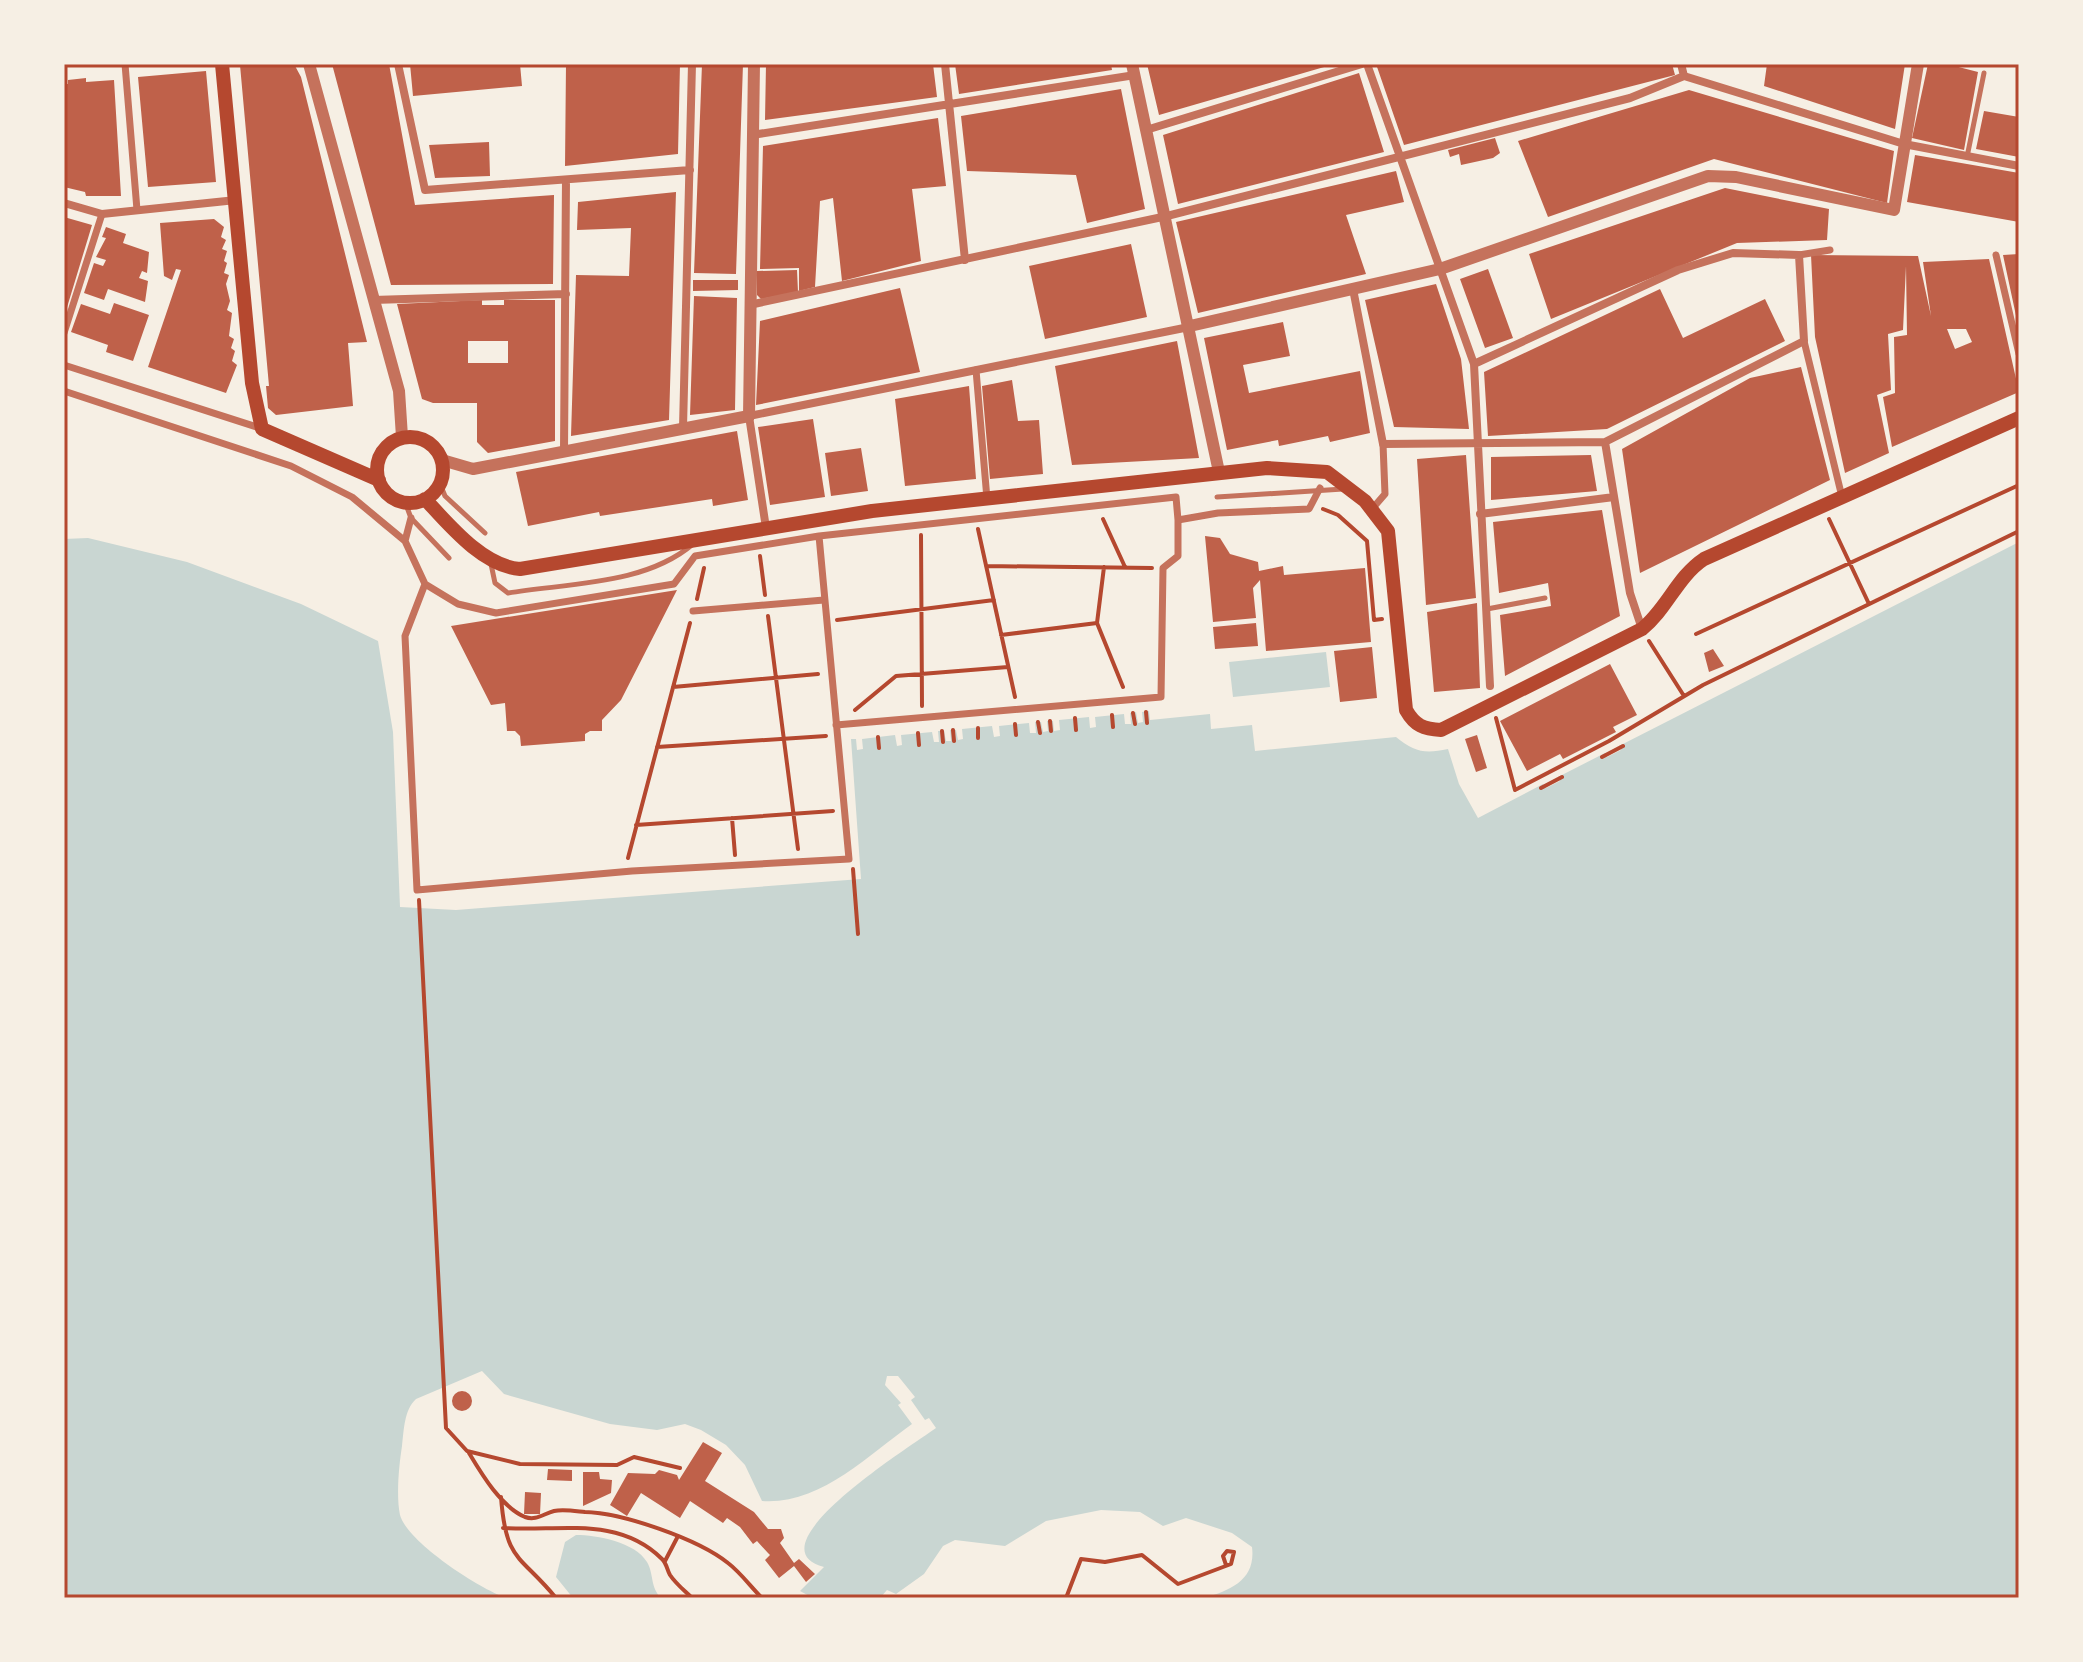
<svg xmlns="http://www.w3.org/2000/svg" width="2083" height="1662" font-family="'Titillium Web',sans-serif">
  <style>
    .water { fill: #c9d6d2 }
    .building { fill: #bf614a; fill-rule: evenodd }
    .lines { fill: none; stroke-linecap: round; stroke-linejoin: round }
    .path { stroke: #b5482f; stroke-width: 4 }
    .service { stroke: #c5725c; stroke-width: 5 }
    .pedestrian { stroke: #c5725c; stroke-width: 7 }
    .minor { stroke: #c5725c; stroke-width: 8 }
    .tertiary { stroke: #c5725c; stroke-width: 12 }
    .secondary { stroke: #b5482f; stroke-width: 14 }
    .neatline { fill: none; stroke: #b5482f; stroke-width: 3 }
  </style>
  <rect width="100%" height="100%" fill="#f6efe4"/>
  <path class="water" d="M88 538 187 562 301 604 378 641 393 732 400 907 456 910 861 879 851 739H856L857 750 863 749 862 739 895 735 897 746 902 745 901 735 932 732 934 742H939L938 731H944L946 741H951L950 730H956L958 740 963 739 962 729 992 726 994 737 1000 736 999 726 1029 723 1030 733H1036L1035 722H1041L1043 732 1048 731 1047 721H1053L1054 731 1060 730 1059 720 1089 717 1090 728 1096 727 1095 717 1124 714 1125 724H1131L1130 713 1136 712 1138 723 1143 722 1142 712 1149 711 1150 720 1210 714 1211 729 1252 725 1255 751 1396 737C1414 752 1425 754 1448 749L1459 784 1478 818 1543 784 1546 788 1560 781 1558 777 1605 753 1607 757 1621 750 1619 746 2019 542V1598H1204C1232 1590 1256 1579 1252 1547L1232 1533 1186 1518 1163 1526 1140 1512 1101 1510 1046 1521 1005 1546 955 1540 943 1546 924 1574 896 1594 887 1590 880 1598H813L800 1591 824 1567C748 1547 916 1443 936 1428L929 1418 925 1420 911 1400 915 1397 898 1376H887L885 1385 901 1403 898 1405 912 1424C867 1456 820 1505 762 1501L745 1465 726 1445 701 1430 685 1424 657 1430 610 1424 504 1394 482 1371 416 1399C404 1410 404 1430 402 1446 399 1465 396 1496 400 1515 407 1542 481 1590 507 1598H64V539Z
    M1326 652 1330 687 1233 697 1229 662Z
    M576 1535C597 1535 635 1542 647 1562 654 1574 650 1587 661 1598H573L556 1577 565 1542Z"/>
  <path class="building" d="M294 64 301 77 367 342 348 343 353 406 276 415 268 408 266 386H269L240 65Z
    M332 64H389L415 205 554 195 553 284 391 285Z
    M410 64H520L522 86 413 96Z
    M566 64H680L678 154 565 166Z
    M702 64H743L736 274 694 273Z
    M766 64H933L937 97 765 120Z
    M955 64H1111L1112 70 959 94Z
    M1147 64H1331V65L1159 115Z
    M1376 64H1672L1675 75 1404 145Z
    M1767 64H1905L1895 129 1764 86Z
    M1928 64H1947L1978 72 1964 150 1912 138Z
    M206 71 216 182 148 187 138 77Z
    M1359 73 1384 152 1178 204 1163 135Z
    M86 78V82L114 80 121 196H86L85 192 64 187V84H68V80Z
    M1121 89 1145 209 1087 223 1076 175 967 171 961 116Z
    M1689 90 1894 151 1887 203 1714 159 1548 217 1518 141Z
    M1984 111 2019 117V157L1976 149Z
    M938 118 946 186 912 189 921 261 842 281 833 198 820 201 815 287 799 291V268L760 269 763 146Z
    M1495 138 1500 153 1493 158 1461 165 1459 154 1450 157 1448 150Z
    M489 142 490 176 435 178 429 145Z
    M1915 155 2019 173V222L1907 202Z
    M1396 171 1404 202 1346 215 1366 274 1198 313 1176 222Z
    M1725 188 1829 209 1827 240 1737 243 1551 319 1529 254Z
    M676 192 669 420 571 436 576 275 629 276 631 228 577 230 578 202Z
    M64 217 92 225 65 314H64Z
    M214 219 224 227 221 237 226 240 222 249 227 251 224 261 227 263 224 273 229 275 226 284 230 301 227 310 232 313 229 336 234 339 231 348 235 351 232 361 237 365 226 393 148 367 181 270 176 269 172 280 164 276 160 223Z
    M106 227 126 234 123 243 149 252 147 273 142 271 139 278 148 281 145 302 108 289 104 300 84 293 94 263 103 266 106 260 96 257 106 238 102 237Z
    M1131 244 1147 317 1045 339 1029 266Z
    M2019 254V325H2018L2003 255Z
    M1811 255 1918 256 1931 316 1923 262 1989 259 2019 392 1892 447 1883 397 1895 393 1894 337 1907 335 1906 266 1903 330 1888 334 1891 390 1877 395 1889 453 1845 473 1815 337ZM1947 329H1966L1972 342 1955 349Z
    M1488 269 1513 338 1485 348 1460 279Z
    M797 270 798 292 761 299 757 295V271Z
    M693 280H738V290L693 291Z
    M1436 284 1461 359 1469 429 1394 427 1365 300Z
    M900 288 920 372 756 405 760 321Z
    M1660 289 1683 338 1765 299 1785 341 1607 429 1488 436 1484 372Z
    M694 296 737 298 735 410 690 415Z
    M482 300V305H504V300H555V441L488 453 477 442V403H433L422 399 397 304ZM468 341H508V363H468Z
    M114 303 149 315 133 361 106 352 108 345 71 332 81 304 110 314Z
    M1283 322 1290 356 1243 365 1249 393 1360 371 1370 433 1330 442 1328 436 1279 446 1278 440 1227 450 1204 338Z
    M1177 341 1199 458 1072 465 1055 366Z
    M1801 367 1830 480 1640 573 1622 449 1750 378Z
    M1012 380 1018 421 1039 420 1043 474 990 479 982 386Z
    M969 386 976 479 905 486 895 399Z
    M813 419 825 497 770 505 758 427Z
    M737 431 748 500 713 506 712 499 600 516 599 512 528 526 516 472Z
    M861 448 868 491 831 496 825 453Z
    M1466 455 1476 598 1426 605 1417 459Z
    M1591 455 1597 491 1491 500V457Z
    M1602 510 1620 616 1505 676 1500 615 1551 606 1548 583 1499 593 1493 522Z
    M1205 536 1220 538 1230 554 1258 562 1259 571 1283 566 1284 575 1365 568 1371 642 1266 651 1260 580 1253 588 1256 618 1213 622Z
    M677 590 621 700 602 720V731H590L585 734V741L521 746 520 736 515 731H507L505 703 491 705 451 626Z
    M1477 603 1480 688 1434 692 1427 612Z
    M1256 623 1258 646 1215 649 1213 627Z
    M1372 647 1377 698 1340 702 1334 651Z
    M1713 649 1724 666 1709 672 1704 653Z
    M1610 664 1637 715 1613 727 1616 732 1563 759 1560 754 1527 771 1500 721Z
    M1477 735 1487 768 1476 772 1465 739Z
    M452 1401a10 10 0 1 1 20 0a10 10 0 1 1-20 0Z
    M703 1442 722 1453 705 1481 754 1512 768 1529H781L784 1538 780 1543 794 1563 799 1559 815 1574 806 1582 794 1566 779 1578 765 1560 770 1555 768 1553 757 1541 753 1544 740 1527 727 1518 723 1523 690 1501 680 1518 641 1493 627 1516 610 1505 628 1473 655 1474 659 1470 677 1475 679 1480Z
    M548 1469 572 1470V1481L547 1480Z
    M583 1472H599L600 1479 612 1480 611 1493 583 1506Z
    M525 1492 541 1493 540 1514H524Z"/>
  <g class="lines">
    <path class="path" d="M1323 509 1338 515 1367 541 1374 620 1382 619
      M1103 519 1125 567
      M1829 519 1869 604
      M978 529 1015 697
      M921 535 922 706
      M760 556 765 595
      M986 566 1152 568
      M1104 567 1097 623 1123 687
      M697 599 704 568
      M768 616 798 849
      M837 620 994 600
      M1696 634 2019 485
      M1001 635 1097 623
      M1649 641 1684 696
      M673 687 818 674
      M855 710 896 676 1008 667
      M1146 712 1147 723
      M1133 713 1135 724
      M1112 715 1113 727
      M1075 718 1076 730
      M1496 718 1515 790 1609 741 1703 685 2019 531
      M1050 721 1051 731
      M1038 722 1040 733
      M1015 724 1016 735
      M978 728V738
      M953 730 954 741
      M942 731 943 742
      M918 733 919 745
      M878 737 879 748
      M657 747 826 736
      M1602 757 1623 746
      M1541 788 1562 777
      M732 818 735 855
      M636 825 833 811
      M628 858 690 623
      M853 869 858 934
      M419 900 446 1428 467 1451 520 1464 617 1465 634 1457 680 1468
      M469 1453C481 1473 501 1507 525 1517 536 1521 543 1514 554 1511 563 1509 575 1511 585 1512 623 1513 698 1539 728 1563 740 1572 751 1587 762 1598
      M501 1497C506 1563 520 1554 556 1598
      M503 1528C558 1532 618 1515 662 1559 667 1564 667 1570 670 1575 676 1584 685 1591 692 1598
      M665 1561 677 1538
      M1066 1598 1081 1559 1105 1562 1142 1555 1178 1584 1231 1564 1234 1552 1227 1551 1223 1556 1226 1565"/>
    <path class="service" d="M1967 157 1984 73
      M440 484 445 496 485 533
      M1217 497 1343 489
      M405 502 411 518 449 558
      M491 564 495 583 508 593C569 583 645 585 693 544
      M1487 609 1545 598"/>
    <path class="pedestrian" d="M125 64 137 210
      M1799 255 1830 250
      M1996 255 2019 354
      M64 333 102 214
      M1804 341 1842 497
      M64 365 260 428
      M976 370 987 499
      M64 391 291 466 352 497 405 541
      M1372 509 1385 494 1383 444
      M411 518 405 541 425 584
      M425 584 405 636 417 890 632 871 849 859 819 536
      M425 584 458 604 496 613 674 584 695 556 819 536 1176 497 1178 520
      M693 611 824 600
      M836 725 1161 697 1163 568 1178 556V520L1218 513 1309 509 1320 488"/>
    <path class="minor" d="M398 64 425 190 690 170
      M945 64 965 260
      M1367 64 1474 364 1490 686
      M1681 64 1684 76
      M1684 76 1904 144 2019 166
      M1146 130 1362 64
      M752 135 1135 75
      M64 203 102 214 236 200
      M1353 289 1383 444 1605 442 1804 341 1799 255 1733 253 1678 270 1474 364
      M373 300 566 294
      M749 305 1167 216 1630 98 1684 76
      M683 428 692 64
      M1605 442 1630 593 1642 629
      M564 450 566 180
      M1480 514 1614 497
      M766 528 749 416 1189 327"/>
    <path class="tertiary" d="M309 64 399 391 402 437
      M1132 64 1219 472
      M1190 326 1440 269 1708 176 1736 177 1894 210 1918 64
      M442 460 473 469 749 416 754 64"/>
    <path class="secondary" d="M222 64 252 383 262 429 379 480
      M377 470a33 33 0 1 1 66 0a33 33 0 1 1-66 0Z
      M425 499C450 526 483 566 520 569L872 511 1267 468 1327 472 1365 501 1388 531 1406 710C1415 726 1424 729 1441 730L1642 629C1667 609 1677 577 1704 559L2019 418"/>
  </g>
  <rect width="2083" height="1662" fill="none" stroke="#f6efe4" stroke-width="132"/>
  <rect x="66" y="66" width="1951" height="1530" class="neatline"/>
</svg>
